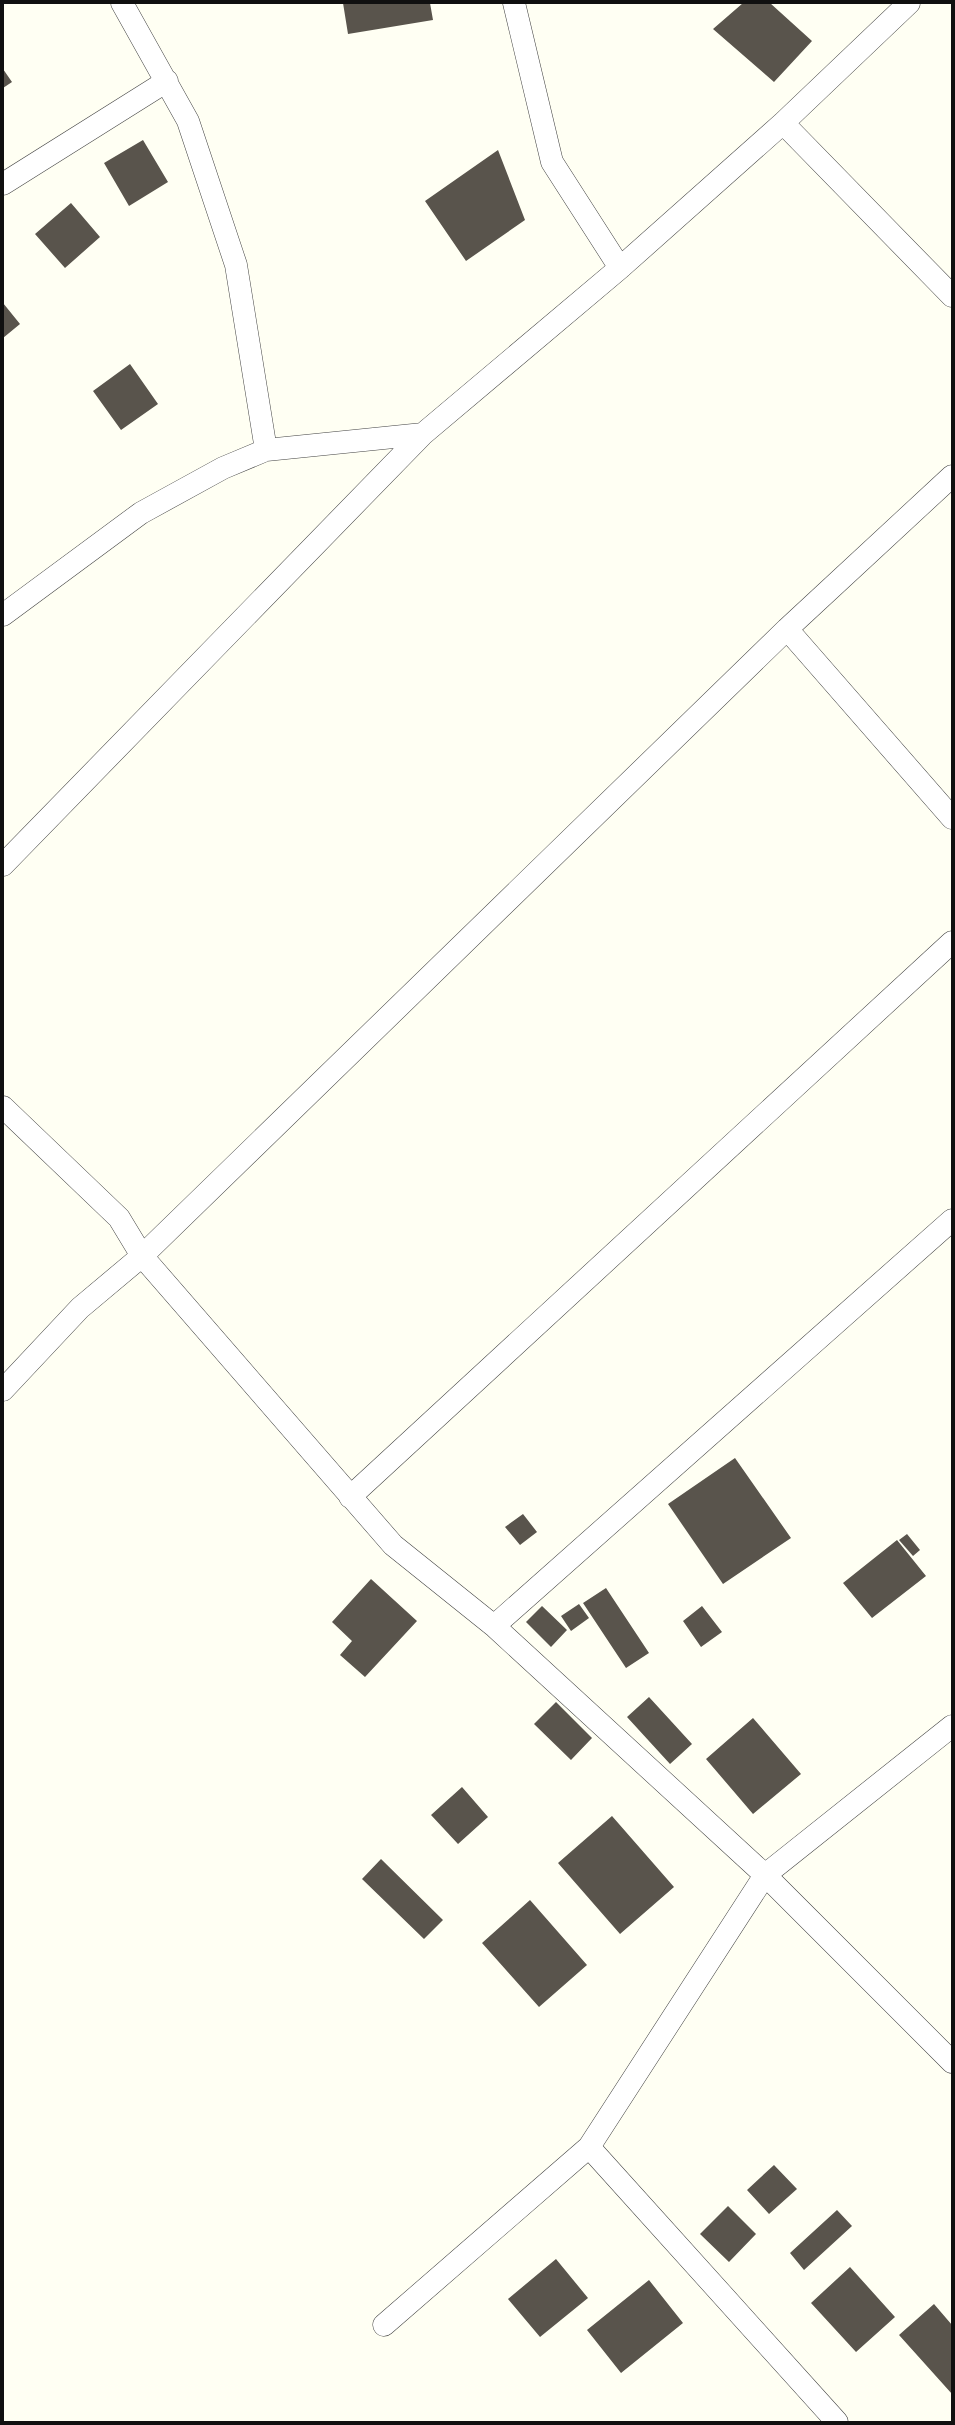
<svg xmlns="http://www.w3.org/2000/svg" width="955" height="2425" font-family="Literata,serif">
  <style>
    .building { fill: #59544c }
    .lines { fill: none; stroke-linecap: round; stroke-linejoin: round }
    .minor-casing { stroke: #434343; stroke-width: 23 }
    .minor { stroke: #fff; stroke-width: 22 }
  </style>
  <rect width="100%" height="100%" fill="#fffff3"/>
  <path class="building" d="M343 3H430L433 20 348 34Z
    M743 3H770L812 41 774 82 713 29Z
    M3 69 12 82 3 88Z
    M143 140 168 182 129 206 104 163Z
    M498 150 525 220 466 261 425 201Z
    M71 203 100 237 65 268 35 234Z
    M3 303 20 324 3 338Z
    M130 364 158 404 121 430 93 391Z
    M735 1458 791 1538 723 1584 668 1504Z
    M523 1514 537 1532 520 1545 505 1527Z
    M907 1534 920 1550 913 1556 899 1540Z
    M897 1540 926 1576 872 1618 843 1583Z
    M371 1579 417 1621 365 1677 340 1655 352 1641 332 1622Z
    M606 1588 649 1653 626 1668 583 1603Z
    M579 1604 589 1618 571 1631 561 1616Z
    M542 1606 567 1630 551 1647 526 1622Z
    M702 1606 722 1632 701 1647 683 1621Z
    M649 1697 692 1744 670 1764 627 1717Z
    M556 1702 592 1738 571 1760 534 1724Z
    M753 1718 801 1774 753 1814 706 1759Z
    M462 1787 488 1817 458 1844 431 1815Z
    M612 1816 674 1887 620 1934 558 1863Z
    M381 1859 443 1920 424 1939 362 1879Z
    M530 1900 587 1965 539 2007 482 1943Z
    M774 2165 797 2189 769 2214 747 2190Z
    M728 2206 756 2234 729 2262 700 2234Z
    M837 2210 852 2226 804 2270 790 2253Z
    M556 2259 588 2298 540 2337 508 2299Z
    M850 2267 895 2317 856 2352 811 2303Z
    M649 2280 683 2323 621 2373 587 2330Z
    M934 2304 952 2325V2394L899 2335Z"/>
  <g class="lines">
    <defs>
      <path id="minor" d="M122 3 188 121 236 265 266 450
        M514 3 552 162 620 268
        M783 123 952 296
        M3 184 167 81
        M3 615 141 513 223 468 266 450 423 434
        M787 629 952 818
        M3 865 423 434 620 268 783 123 909 3
        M3 1107 119 1218 142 1256 393 1545 494 1626 765 1875 952 2062
        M3 1390 80 1308 142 1256 787 629 952 476
        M350 1497 952 942
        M494 1626 952 1220
        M589 2147 837 2422
        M384 2325 589 2147 765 1875 952 1726"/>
    </defs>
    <use href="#minor" class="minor-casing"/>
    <use href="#minor" class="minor"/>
  </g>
  <rect width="955" height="2425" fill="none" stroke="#101010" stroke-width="8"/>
</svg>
